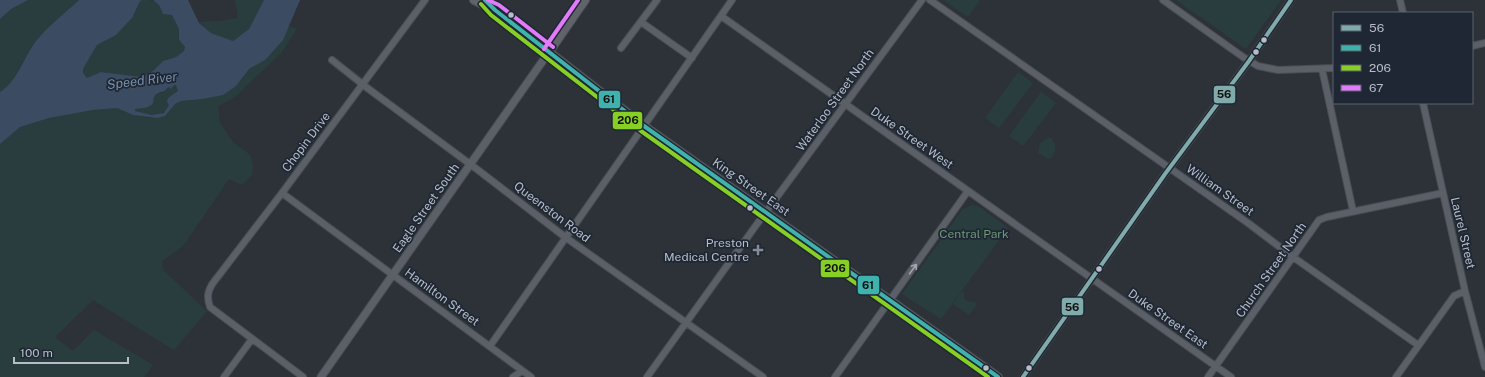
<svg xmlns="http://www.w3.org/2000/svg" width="1485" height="377" font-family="'Public Sans',sans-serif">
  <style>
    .green { fill: #293d3f }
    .water { fill: #3b4c62; fill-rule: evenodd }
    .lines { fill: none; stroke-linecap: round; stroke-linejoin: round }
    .minor-casing { stroke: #4a4e53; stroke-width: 8 }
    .tertiary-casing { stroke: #4a4e53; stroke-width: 9 }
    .secondary-casing { stroke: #4a4e53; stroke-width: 10 }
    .minor { stroke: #5b5f67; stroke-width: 6 }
    .tertiary { stroke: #5b5f67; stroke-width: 7 }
    .secondary { stroke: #60646a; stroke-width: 8 }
    .bus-1-casing { stroke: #1e2733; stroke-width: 7 }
    .bus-2-casing { stroke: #1e2733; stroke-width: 7 }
    .bus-3-casing { stroke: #1e2733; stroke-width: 7 }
    .bus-4-casing { stroke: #1e2733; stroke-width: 7 }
    .bus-1 { stroke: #81aaab; stroke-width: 4 }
    .bus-2 { stroke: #40b2ae; stroke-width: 4 }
    .bus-3 { stroke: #87cf25; stroke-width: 4 }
    .bus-4 { stroke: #e17bf9; stroke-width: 4 }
    .oneway { stroke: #9fa6b0 }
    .bus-dot { fill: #b6bdc9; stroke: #1e2733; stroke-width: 1.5 }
    .poi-dot { fill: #868c96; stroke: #1e2733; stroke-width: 1.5 }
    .labels { text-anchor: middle; stroke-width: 3.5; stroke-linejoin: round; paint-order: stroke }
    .street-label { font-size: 12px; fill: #b6bdc9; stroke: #1e2733 }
    .park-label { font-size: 12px; fill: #6e9876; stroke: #1e2733 }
    .poi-label { font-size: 12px; fill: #b6bdc9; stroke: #1e2733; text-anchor: end }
    .water-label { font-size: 13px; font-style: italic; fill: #778faa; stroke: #1e2733 }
    .line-badge { stroke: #1e2733; stroke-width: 1.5 }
    .pale-badge-label { font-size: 11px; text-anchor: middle; font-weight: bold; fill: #111 }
  </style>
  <rect width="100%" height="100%" fill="#2c3238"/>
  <path class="green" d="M28 0H79C64 14 49 25 36 41 24 57 17 82 0 92V19L11 9Z
    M143 0C156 0 158 2 163 14L172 15 179 29V40L185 47 184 51 176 57 163 61 153 71 141 77 101 72 87 78 83 73V69L97 45 116 35 132 18 140 1Z
    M235 0H264L249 29 233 41 211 33 199 22 219 21 238 18Z
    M945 0H980L968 17 944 1Z
    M1176 0H1281L1246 49Z
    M289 26 297 29 281 53 235 97 218 106 220 123 233 142 250 155 253 165 252 175 242 185 229 179 183 246 162 261 163 270 207 311 174 350 93 300 55 337 73 351 94 330 153 365 144 377H0V144L20 127 49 118 93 110 117 108 133 115 149 118 168 113 175 104 181 101 196 100 236 86 249 69 265 60 282 40Z
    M1018 72 1033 83 999 128 985 118Z
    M176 85 178 91C162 116 166 119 135 111V109C138 108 142 109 145 108 154 105 152 93 162 93L167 88Z
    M1041 92 1056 103 1023 146 1009 136Z
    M1048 138H1051C1057 147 1056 148 1052 158L1049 159 1038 153 1040 143Z
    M972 205 978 206 1008 228 941 319 902 294 963 209Z
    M962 291 964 293V299L969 302H974L977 304 969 315 953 304Z"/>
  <path class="water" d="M0 0H28L11 9 0 19Z
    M79 0H143L140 1 132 18 116 35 97 45 83 69V73L87 78 101 72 141 77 153 71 163 61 176 57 184 51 185 47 179 40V29L172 15 163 14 159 5 153 0H188L199 23 211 33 233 41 249 29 264 0H300L283 40 265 60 249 69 236 86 223 95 202 99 181 101 175 104 165 116 157 118 133 115 117 108 93 110 49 118 20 127 0 144V92C17 82 24 57 36 41 49 25 64 14 79 0ZM176 85 178 91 168 98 167 102 169 105 164 113 152 115 135 111V109C141 108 149 109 153 103 154 100 153 96 157 94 161 91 164 93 167 88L169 87 171 89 173 86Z"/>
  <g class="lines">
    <defs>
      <path id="minor" d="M930 0 1248 223 1293 257 1418 345
        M1163 0 1243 57 1258 66 1278 70 1334 68
        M1400 0 1403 13
        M721 16 1231 377
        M641 22 692 58
        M1472 46 1485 43
        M621 48 657 0
        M332 60 366 87 478 170 565 237 763 377
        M1322 69 1353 211
        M1423 103 1465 291 1485 367
        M282 193 531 377
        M490 346 732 0
        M224 377 252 339
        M303 377 210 307C207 298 207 292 213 283L282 193 425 0
        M513 377 522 371
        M647 377 757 224 922 0
        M835 377 968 191
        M1023 377 1165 174 1249 61 1291 0
        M1208 377 1319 220 1327 217 1443 193
        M1396 377 1454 296 1465 291"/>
      <path id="tertiary" d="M321 377 549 52"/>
      <path id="secondary" d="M474 0 490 8
        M485 0 495 10 644 126 998 377
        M549 52 585 0"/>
    </defs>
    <use href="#minor" class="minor-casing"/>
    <use href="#tertiary" class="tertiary-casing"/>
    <use href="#secondary" class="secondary-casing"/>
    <use href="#minor" class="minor"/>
    <use href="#tertiary" class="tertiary"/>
    <use href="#secondary" class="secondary"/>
    <defs>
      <path id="bus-1" d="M1023 377 1165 174 1249 61 1291 0"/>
      <path id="bus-2" d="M485 0 495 10 644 126 998 377"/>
      <path id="bus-3" d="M481 4 491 15 641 131 988 377"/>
      <path id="bus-4" d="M488 0 499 5 553 47
        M544 49 578 0"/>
    </defs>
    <use href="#bus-1" class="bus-1-casing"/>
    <use href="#bus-2" class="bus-2-casing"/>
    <use href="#bus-3" class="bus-3-casing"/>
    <use href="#bus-4" class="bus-4-casing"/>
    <use href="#bus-1" class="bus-1"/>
    <use href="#bus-2" class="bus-2"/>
    <use href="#bus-3" class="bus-3"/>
    <use href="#bus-4" class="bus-4"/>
  </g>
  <defs><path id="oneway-shaft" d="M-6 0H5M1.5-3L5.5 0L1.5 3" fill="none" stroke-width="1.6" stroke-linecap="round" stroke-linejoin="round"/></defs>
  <use class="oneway" href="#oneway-shaft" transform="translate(913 269) rotate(-54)"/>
  <g class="bus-dot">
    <circle cx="511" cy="15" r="3.5"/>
    <circle cx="1264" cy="40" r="3.5"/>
    <circle cx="1256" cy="52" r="3.5"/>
    <circle cx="750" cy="208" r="3.5"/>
    <circle cx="1099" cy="269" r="3.5"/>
    <circle cx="986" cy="368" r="3.5"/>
    <circle cx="1029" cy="368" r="3.5"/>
  </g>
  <path class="poi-dot" d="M756 244h4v4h4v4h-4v4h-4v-4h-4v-4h4z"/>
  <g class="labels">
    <g class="street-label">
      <text transform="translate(835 100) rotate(-54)" y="4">Waterloo Street North</text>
      <text transform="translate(912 138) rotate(35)" y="4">Duke Street West</text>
      <text transform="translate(306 142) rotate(-53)" y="4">Chopin Drive</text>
      <text transform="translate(751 187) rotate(35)" y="4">King Street East</text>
      <text transform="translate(1220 190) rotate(35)" y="4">William Street</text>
      <text transform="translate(426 208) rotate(-55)" y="4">Eagle Street South</text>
      <text transform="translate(552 212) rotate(37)" y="4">Queenston Road</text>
      <text transform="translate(1463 233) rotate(77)" y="4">Laurel Street</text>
      <text transform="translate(1271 270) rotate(-55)" y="4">Church Street North</text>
      <text transform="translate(442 297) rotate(36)" y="4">Hamilton Street</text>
      <text transform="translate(1168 319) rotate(35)" y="4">Duke Street East</text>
    </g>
    <g class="park-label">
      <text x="974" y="238">Central Park</text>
    </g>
    <g class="poi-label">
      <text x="749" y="247">Preston<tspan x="749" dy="14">Medical Centre</tspan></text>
    </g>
    <g class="water-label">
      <text transform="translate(142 80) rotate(-7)" y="5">Speed River</text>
    </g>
  </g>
  <g class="line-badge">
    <rect x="1213" y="85" width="23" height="19" rx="4" fill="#81aaab"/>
    <rect x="598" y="90" width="23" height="19" rx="4" fill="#40b2ae"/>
    <rect x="612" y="111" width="31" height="19" rx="4" fill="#87cf25"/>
    <rect x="820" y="259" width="30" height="19" rx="4" fill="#87cf25"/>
    <rect x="857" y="275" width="23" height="20" rx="4" fill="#40b2ae"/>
    <rect x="1061" y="297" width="23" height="19" rx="4" fill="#81aaab"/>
  </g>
  <g class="pale-badge-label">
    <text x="1224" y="98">56</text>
    <text x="609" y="103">61</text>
    <text x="628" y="124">206</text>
    <text x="835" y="272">206</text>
    <text x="868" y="289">61</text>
    <text x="1072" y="311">56</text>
  </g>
  <rect x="1333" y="12" width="140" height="92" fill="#1e2733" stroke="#5b636f"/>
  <rect x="1341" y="25" width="20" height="6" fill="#81aaab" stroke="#5b636f"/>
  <text x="1369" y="32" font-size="12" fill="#b6bdc9">56</text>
  <rect x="1341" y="45" width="20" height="6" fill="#40b2ae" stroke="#5b636f"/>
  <text x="1369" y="52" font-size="12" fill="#b6bdc9">61</text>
  <rect x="1341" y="65" width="20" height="6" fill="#87cf25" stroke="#5b636f"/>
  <text x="1369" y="72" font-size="12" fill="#b6bdc9">206</text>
  <rect x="1341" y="85" width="20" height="6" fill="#e17bf9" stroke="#5b636f"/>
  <text x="1369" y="92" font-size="12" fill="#b6bdc9">67</text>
  <path d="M14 357v6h114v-6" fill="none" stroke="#b6bdc9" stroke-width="2"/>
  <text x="20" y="357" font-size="12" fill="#b6bdc9" stroke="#1e2733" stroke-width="3" paint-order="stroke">100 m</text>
</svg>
